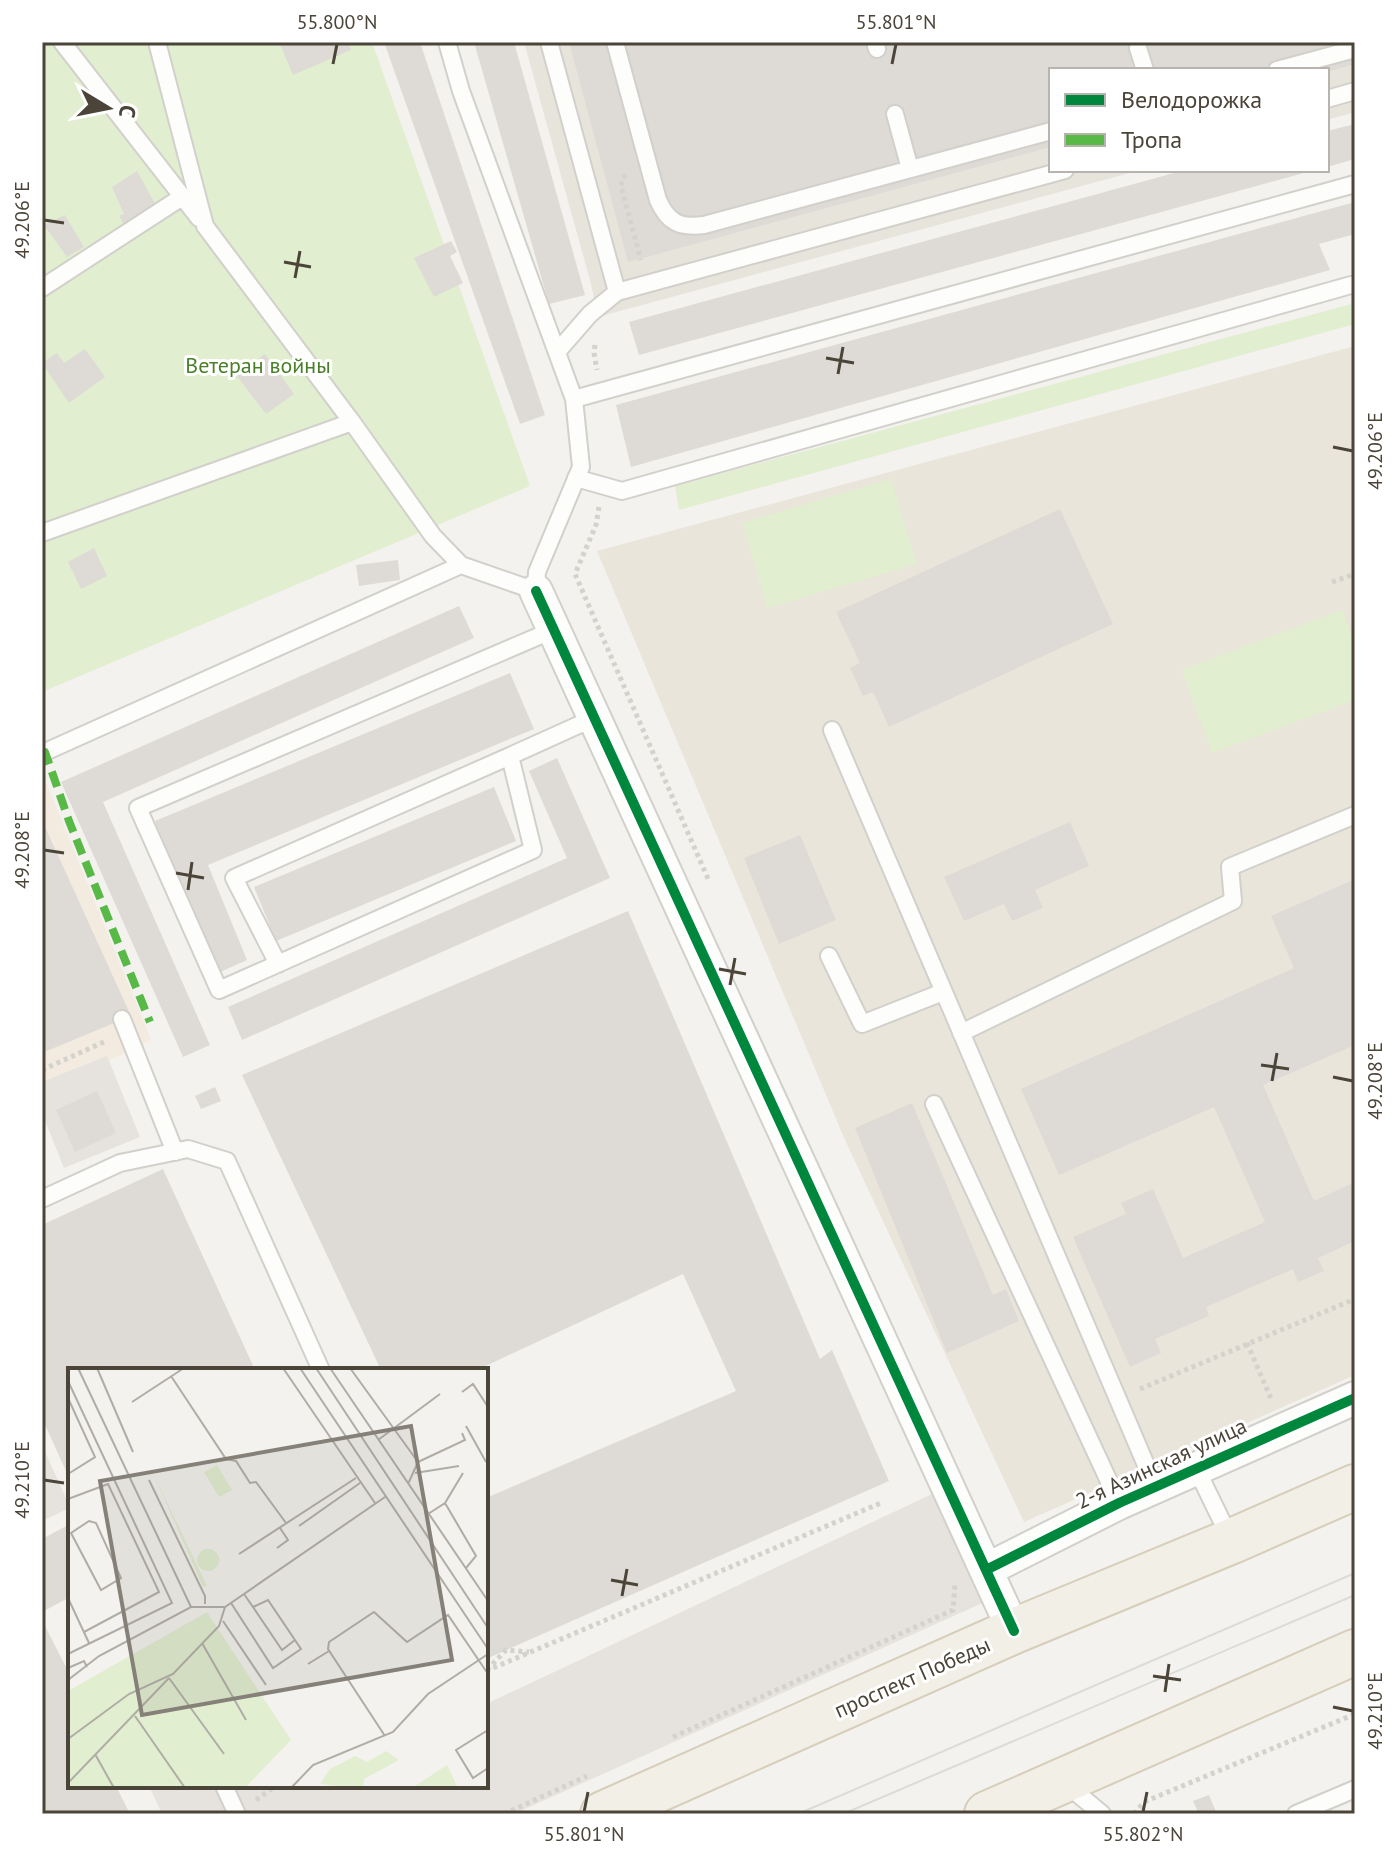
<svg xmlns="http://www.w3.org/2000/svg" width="1397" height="1856" font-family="'PT Sans',sans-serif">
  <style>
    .residential { fill: #e7e4dc }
    .commercial { fill: #f3ebdf }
    .industrial { fill: #e6e2de }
    .education { fill: #eae5da }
    .green { fill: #e1eecf }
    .parking { fill: #e6e3df }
    .building { fill: #dedbd6 }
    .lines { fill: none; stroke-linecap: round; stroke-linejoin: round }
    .service-casing { stroke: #d2d0cb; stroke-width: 20 }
    .minor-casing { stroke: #d2d0cb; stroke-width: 36 }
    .primary-casing { stroke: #d6cebb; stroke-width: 48 }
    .path { stroke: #d3d2cc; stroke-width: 5; stroke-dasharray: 4 4; stroke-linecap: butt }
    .service { stroke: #fdfdfc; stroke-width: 16 }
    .minor { stroke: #fdfdfc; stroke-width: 32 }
    .primary { stroke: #f2efe6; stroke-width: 44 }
    .tram { stroke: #dbdbda; stroke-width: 2 }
    .quiet { stroke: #58b947; stroke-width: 8; stroke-dasharray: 16 8; stroke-linecap: butt }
    .cycleway-casing { stroke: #fff; stroke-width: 15 }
    .cycleway { stroke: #00873e; stroke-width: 10 }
    .ticks { fill: none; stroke: #4b4439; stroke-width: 3 }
    .labels { text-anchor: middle; stroke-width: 6; stroke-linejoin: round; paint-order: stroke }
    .park-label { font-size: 22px; fill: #4a7f2a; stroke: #fff }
    .street-label { font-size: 22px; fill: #4b4439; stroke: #fff }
    .inset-road { fill: none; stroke: #b0aca6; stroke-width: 2 }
    .view { fill: #868178; fill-opacity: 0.15; stroke: #868178; stroke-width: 4 }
    .inset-edge { fill: none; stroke: #4b4439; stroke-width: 4 }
    .neatline { fill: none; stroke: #4b4439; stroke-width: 3 }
    .ticks-label { font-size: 20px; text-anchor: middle; fill: #4b4439 }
  </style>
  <rect width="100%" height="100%" fill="#f4f2ee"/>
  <path class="residential" d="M524 42H1355V112L1327 120V70H1051V170H1141L598 317 591 284Z"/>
  <path class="commercial" d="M42 772 151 1040 42 1094Z"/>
  <path class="industrial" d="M107 1056 140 1137 64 1168 42 1113V1082Z"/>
  <path class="education" d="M1355 346V1375L1024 1522 845 1140 597 551Z"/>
  <path class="green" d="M42 42H372L530 486 42 692Z
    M1355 303V324L679 510 675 486Z
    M891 479 917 564 767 608 742 523Z
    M1342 610 1355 644V700L1212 753 1181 670Z"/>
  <path class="parking" d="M42 1445 70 1507V1508L42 1521Z
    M932 1494 987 1601 514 1814H162L149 1786H486V1704Z"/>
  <path class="building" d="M279 42H348L351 50 293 75Z
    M384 42H420L545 415 520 424Z
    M474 42H514L585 295 549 304Z
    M569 42H1355V64L1327 72V70H1051V147L628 262Z
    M1355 124V159L1327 167V131Z
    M1185 170 1311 171 639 355 629 322Z
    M137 171 159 211 127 229 119 216 124 214 112 187Z
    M1355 202V234L1319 244 1330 270 631 467 616 405Z
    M65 215 84 247 67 257 44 225Z
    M451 241 457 252 450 256 463 283 434 297 414 258Z
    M85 349 105 377 69 403 42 363 57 353 64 363Z
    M265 354 294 394 266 414 236 375Z
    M1060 509 1113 624 889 727 873 692 863 696 850 668 860 663 836 612Z
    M94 548 107 576 81 589 68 562Z
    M398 560 400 580 359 586 356 565Z
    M459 606 474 638 103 802 210 1045 183 1057 61 782Z
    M510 673 534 729 208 865 247 960 218 973 155 821Z
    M557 758 610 878 242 1040 228 1007 567 858 529 771Z
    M494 787 516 841 276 941 254 887Z
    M42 820 131 1016 42 1053Z
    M1070 822 1089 866 1035 890 1043 908 1012 921 1004 904 964 921 944 877Z
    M800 835 836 920 779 944 744 858Z
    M1355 879V1045L1263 1085 1314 1201 1355 1182V1241L1318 1258 1324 1271 1298 1282 1293 1269 1206 1307 1209 1316 1155 1339 1161 1353 1130 1367 1073 1237 1126 1214 1121 1203 1153 1189 1183 1258 1265 1222 1214 1107 1059 1175 1021 1089 1294 968 1271 916Z
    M628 911 820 1359 832 1350 889 1481 486 1659V1498L736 1391 683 1274 477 1370H381L242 1075Z
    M215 1087 221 1101 201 1109 195 1096Z
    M97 1091 116 1133 75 1152 56 1110Z
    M912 1103 993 1295 1006 1289 1019 1321 947 1353 855 1128Z
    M163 1169 255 1370H70V1480L42 1418V1225Z
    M70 1524V1597L42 1612V1539Z
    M42 1620 70 1675V1786H116L130 1814H42Z
    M1209 1795 1217 1814H1199L1193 1801Z"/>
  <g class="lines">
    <defs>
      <path id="service" d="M62 42 199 218
        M157 42 205 226 352 422 433 536 461 565 536 591 537 572 581 467 574 399 461 91 447 42
        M549 42 617 292 1065 170
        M615 42 658 200C668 223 680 228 704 225L1051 131
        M875 42 877 49
        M1138 48 1145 70
        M1277 70 1355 49
        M1327 99 1355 91
        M895 114 910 169
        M42 288 182 197
        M557 352 590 314 617 292
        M574 399 1355 184
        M576 478 622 491 1351 285
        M42 533 352 422
        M553 630 138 808 219 990 533 850 510 756 594 718
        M832 730 1155 1486
        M45 752 461 565
        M829 956 862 1024 943 992
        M278 964 234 878 510 756
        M122 1019 175 1152
        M961 1033 1233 901 1230 867 1355 815
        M934 1104 1119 1503
        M42 1199 120 1163 188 1149 227 1161 321 1370
        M1196 1468 1231 1540
        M1066 1784 1102 1814
        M224 1786 237 1814
        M1296 1814 1355 1789"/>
      <path id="minor" d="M536 591 1014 1631
        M986 1570 1119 1503 1355 1398"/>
      <path id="primary" d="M603 1814 1014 1631 1232 1541 1355 1487
        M987 1814 1355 1652"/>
    </defs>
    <use href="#service" class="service-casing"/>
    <use href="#minor" class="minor-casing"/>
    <use href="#primary" class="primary-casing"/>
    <path class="path" d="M626 175 622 179 621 186 641 260
      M595 345 594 353 597 370
      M599 507 596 525 575 574 709 881
      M1332 582 1355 574
      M42 1070 106 1041
      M1247 1343 1272 1401
      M1140 1389 1355 1299
      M487 1670 506 1650 529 1652
      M486 1671 883 1502
      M673 1737 953 1610 955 1584
      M256 1800 275 1786
      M504 1814 587 1776
      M1134 1814 1144 1802 1355 1714"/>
    <use href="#service" class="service"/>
    <use href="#minor" class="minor"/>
    <use href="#primary" class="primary"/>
    <path class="tram" d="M798 1814 1355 1573
      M843 1814 1355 1595"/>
    <path class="quiet" d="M42 753 45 752 69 821 150 1022"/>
    <defs>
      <path id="cycleway" d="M536 591 1014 1631
        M986 1570 1119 1503 1355 1398"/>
    </defs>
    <use href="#cycleway" class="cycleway-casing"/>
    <use href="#cycleway" class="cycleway"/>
  </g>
  <path class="ticks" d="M333 64 337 44M892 64 896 44M44 220 64 223M284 262 311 267M295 278 300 251M826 358 854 363M838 374 843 347M1333 447 1353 451M44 850 64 853M176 873 204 878M188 890 192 862M719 969 746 974M730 985 735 958M1261 1065 1289 1069M1333 1077 1353 1081M1272 1081 1277 1053M44 1480 64 1483M611 1580 638 1585M622 1596 627 1569M1153 1676 1181 1680M1165 1692 1169 1664M1333 1707 1353 1711M584 1812 588 1792M1143 1812 1147 1792"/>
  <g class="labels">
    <g class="park-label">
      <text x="258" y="373">Ветеран войны</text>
    </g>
    <g class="street-label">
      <text transform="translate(1161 1463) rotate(-25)" y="8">2-я Азинская улица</text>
      <text transform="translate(912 1677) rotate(-24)" y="8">проспект Победы</text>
    </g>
  </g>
  <g transform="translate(68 1368)">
    <rect width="420" height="420" fill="#f4f2ee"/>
    <path d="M149 97 164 122 151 129 136 104ZM86 107 139 218 135 219ZM129 192a11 11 0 1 1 22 0a11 11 0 1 1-22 0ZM139 244 223 372 177 420H0V323ZM318 383 331 392 296 411 295 420 252 416 262 401 287 388 299 394ZM379 397 390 420H349L347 418Z" fill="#e1eecf"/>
    <path class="inset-road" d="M10 0 123 239M29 0 65 84M215 0 307 135M232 0 420 281M248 0 420 260M262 0 420 233M282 0 350 94 340 116M103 8 158 91 168 93 182 115 188 114 218 155M0 13 104 235 0 286M394 24 405 16 420 39M0 30 27 89 0 106M64 34 116 0M398 58 418 94M310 72 372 26M350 94 397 72 394 65M347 105 391 98M81 112 137 228V236M0 131 40 116 91 224 16 264M377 135 408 188 398 200M360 146 377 135 395 105M21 153 28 155 53 210 33 222 3 165ZM231 158 292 115M209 180 220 172 212 160M171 186 288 110M0 230 21 275M163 235 205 300 233 281 200 232 185 239 176 226M185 239 214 282 227 272M155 253 198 317M134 275 178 352M240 296 261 283M0 300 16 293 19 299M101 310 156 386M0 312 31 288 123 239H157L317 129M67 348 117 420M420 362 388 382 405 410 420 400M317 368 260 281 261 274 306 244 339 274 380 247 420 306M0 371 61 326 105 306 151 258 157 239M27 386 46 420M0 415 101 310M223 420 245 397 325 364 360 326 420 286"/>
    <path class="view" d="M343 58 384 292 74 347 32 113Z"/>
    <rect width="420" height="420" class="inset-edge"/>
  </g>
  <rect width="1397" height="1856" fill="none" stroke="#ffffff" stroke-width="88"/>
  <rect x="1049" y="68" width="280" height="104" fill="#ffffff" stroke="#b7b4b0" stroke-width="2"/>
  <rect x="1065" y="94" width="40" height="12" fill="#00873e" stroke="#b7b4b0" stroke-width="2"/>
  <text x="1121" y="108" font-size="24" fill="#4b4439">Велодорожка</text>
  <rect x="1065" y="134" width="40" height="12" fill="#58b947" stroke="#b7b4b0" stroke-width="2"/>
  <text x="1121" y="148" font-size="24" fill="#4b4439">Тропа</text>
  <g transform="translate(108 108) rotate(100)" stroke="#ffffff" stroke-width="6" paint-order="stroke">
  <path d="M0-6L14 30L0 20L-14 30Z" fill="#4b4439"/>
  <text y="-12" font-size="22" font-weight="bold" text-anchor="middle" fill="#4b4439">С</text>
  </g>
  <rect x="44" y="44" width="1309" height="1768" class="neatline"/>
  <g class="ticks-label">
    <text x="337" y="29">55.800°N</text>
    <text x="896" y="29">55.801°N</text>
    <text transform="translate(22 220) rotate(-90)" y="7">49.206°E</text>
    <text transform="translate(1375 451) rotate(-90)" y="7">49.206°E</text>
    <text transform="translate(22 850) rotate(-90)" y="7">49.208°E</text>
    <text transform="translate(1375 1081) rotate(-90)" y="7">49.208°E</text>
    <text transform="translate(22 1480) rotate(-90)" y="7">49.210°E</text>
    <text transform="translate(1375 1711) rotate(-90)" y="7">49.210°E</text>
    <text x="584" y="1841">55.801°N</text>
    <text x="1143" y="1841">55.802°N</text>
  </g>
</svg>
